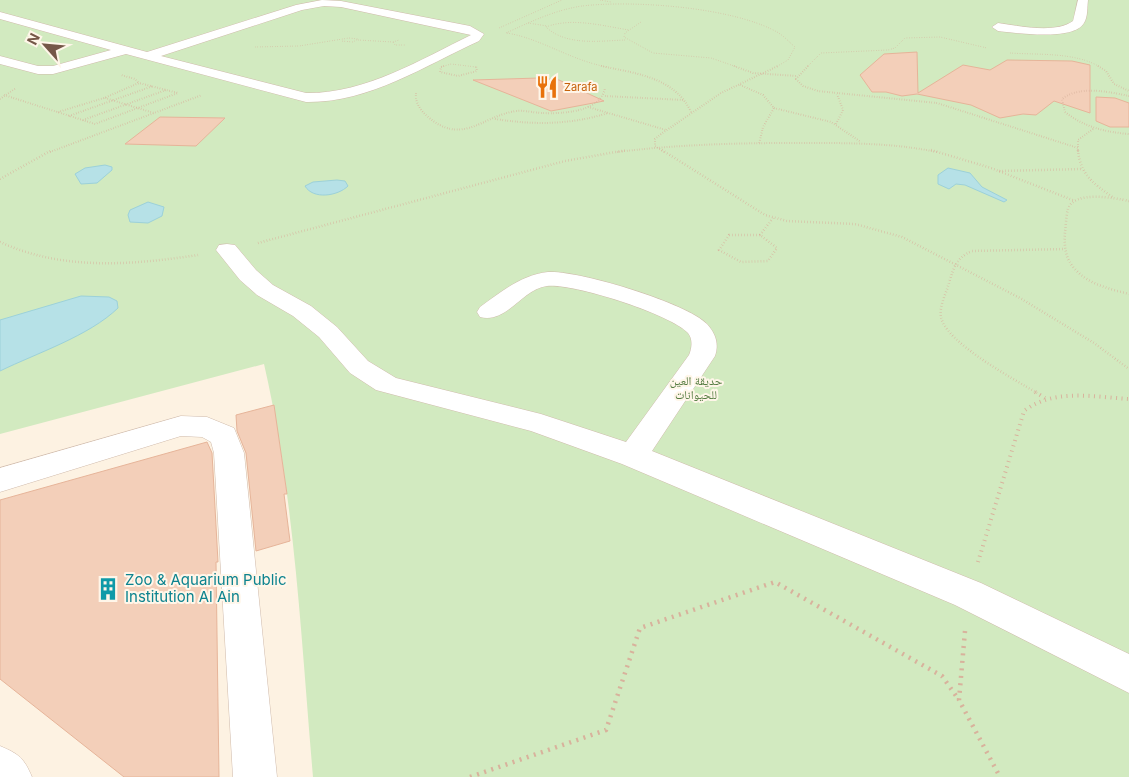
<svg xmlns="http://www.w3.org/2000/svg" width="1129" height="777" font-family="Inter,'Noto Naskh Arabic',sans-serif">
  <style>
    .green { fill: #d2eac0 }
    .water { fill: #b6e1e7; stroke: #9cd1d9 }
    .building { fill: #f3cfb9; stroke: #e6b499 }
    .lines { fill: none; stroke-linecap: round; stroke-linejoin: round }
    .minor-casing { stroke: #d0bbac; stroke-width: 1 }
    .path-far4 { stroke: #d8b29c; stroke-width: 1; stroke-dasharray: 0.5 2; stroke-linecap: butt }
    .path-far3 { stroke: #d8b29c; stroke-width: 2; stroke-dasharray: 0.5 2; stroke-linecap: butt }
    .path-far2 { stroke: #d8b29c; stroke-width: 2.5; stroke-dasharray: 0.5 2.5; stroke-linecap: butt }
    .path-far1 { stroke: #d8b29c; stroke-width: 4; stroke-dasharray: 1 4.5; stroke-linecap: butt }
    .path { stroke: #d8b29c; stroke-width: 4.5; stroke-dasharray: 2 5.5; stroke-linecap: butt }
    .minor { fill: #fff; fill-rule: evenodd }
    .labels { text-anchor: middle; stroke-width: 4; stroke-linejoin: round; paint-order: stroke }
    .far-food-label { font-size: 11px; fill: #c56008; stroke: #fff6e9; text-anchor: start }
    .park-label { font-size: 12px; fill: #537b40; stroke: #fff6e9 }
    .near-culture-label { font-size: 15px; fill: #0d838f; stroke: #fff6e9; text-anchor: start }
  </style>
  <rect width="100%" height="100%" fill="#fdf2e2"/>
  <path class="green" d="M0 0H1129V777H313C301 639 295 499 264 364L0 434Z"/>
  <path class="water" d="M105 165 112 167V170L97 183 81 184 75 174 85 168Z
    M948 168 970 173 982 187 1007 200 1004 202 965 185 956 184 949 189 938 184V175Z
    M337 180 345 181 348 186C338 196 313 200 305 186L313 182Z
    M148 202 164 207 162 216 148 223 130 222 128 215 130 210Z
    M81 296 109 297 117 301 118 308C89 336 37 353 0 371V320Z"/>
  <path class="building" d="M917 52 918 93 963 65 990 70 1007 60 1072 61 1090 65V113L1054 101 1036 115 1023 114 1000 118 971 105 917 94 902 96 886 92H872L860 75 884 54Z
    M539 78 559 80 604 101 551 111 473 80Z
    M1096 97 1115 98 1129 103V127H1110L1096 121Z
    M160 117 225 118 196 146 125 144Z
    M274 405 287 494H284L290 541 256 551 246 453 237 431 236 415Z
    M207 442 212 453 218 562H216L219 777H124L0 679V500Z"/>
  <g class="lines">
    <defs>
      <path id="minor" d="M322 0 341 1 470 26 484 34 479 41C424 66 369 103 306 102L126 54 53 74H38L0 64V56L38 66H53L111 50 0 19V12L147 52 296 5ZM324 6 341 7 471 35C420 60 364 94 306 93L161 56 302 10Z
        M1078 0H1088C1087 7 1088 17 1084 23 1074 41 1016 33 998 31L992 27 998 23C1020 26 1055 34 1073 21Z
        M227 244 235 245 256 270 273 285 311 306 337 327 368 361 396 378 541 414 626 442 689 355C692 348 693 339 688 333 670 314 573 283 547 286 522 289 507 324 480 317L477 312 480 307C501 292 521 275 548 272 578 270 687 303 707 324 716 334 719 344 715 356L652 451 981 583 1129 654V693L955 605 622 464 531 431 376 390 350 373 319 337 293 316 257 295 240 280 216 250 219 245Z
        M181 416 207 417 234 428 244 453 277 777H233L214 453 211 442 202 437 181 436 0 492V468Z
        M0 746C19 754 24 758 32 777H0Z"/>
    </defs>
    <use href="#minor" class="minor-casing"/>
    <path class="path-far4" d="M600 0 611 2
      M641 22 625 33 624 37 653 53 711 58 737 67
      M528 23 547 26
      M499 28 562 0
      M506 33C530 22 555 10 582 6 633 0 732 7 777 32 784 36 789 42 795 47L788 60 776 67
      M507 33C542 39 570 60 607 67
      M358 40 393 42 399 40
      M625 40C599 41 566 46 546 27 572 17 603 26 629 30
      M393 42 395 45H405
      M255 47 299 46 349 38 358 39 353 42 341 41
      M1010 53C1039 55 1075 52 1100 67
      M441 67 451 64 476 67
      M807 67 821 53 888 50 895 48 905 38 940 37 987 48"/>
    <path class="path-far3" d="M444 66 441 67 440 72 458 76 477 71 476 66
      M601 66C634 73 675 77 691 112
      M734 66 753 73 797 76
      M808 66 796 79 803 86 818 91 937 103 1078 148
      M1098 66 1106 71 1114 84 1129 91
      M740 85 763 95 774 108 763 127 759 144
      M416 93C415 102 420 110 427 116 462 147 482 116 516 111 525 110 534 113 543 113 562 114 601 112 605 88
      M4 95 95 124 178 93 139 83
      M605 96 684 100
      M1129 96C1109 92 1080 85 1062 99L1065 112C1084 127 1105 132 1129 134
      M105 98 154 113
      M0 99 16 88
      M588 107 666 130
      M774 108 831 122 861 142
      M58 112 104 98 139 83 135 79 121 75
      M69 116 153 86
      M495 119C534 125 570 125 608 113
      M83 120 166 90
      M836 124 843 110 837 94
      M50 152 202 95
      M617 152C674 145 731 143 789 143 839 143 888 142 937 152
      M664 152 655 146V139L661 134 721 93 778 66
      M1078 152V140L1093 129"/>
    <path class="path-far2" d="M662 150 765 215 787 221 855 224 902 237 1020 298 1094 343 1129 369
      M931 150 991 168 1075 201
      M1078 150C1080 175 1095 185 1114 198
      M999 171 1081 169
      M0 179 52 150
      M1129 201C1115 198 1074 190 1068 209 1066 216 1066 225 1065 232 1064 245 1065 258 1074 268 1087 284 1110 289 1129 294
      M729 235H760L777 248 768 261 741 262 719 250Z
      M760 235 773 218
      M0 242C63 271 131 265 198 255
      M258 243 565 161 627 150
      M1037 393C1014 379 946 343 941 317 939 306 946 294 949 283 954 267 956 258 972 251L1065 249"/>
    <path class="path-far1" d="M1035 392 1045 398
      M978 562 1024 411C1054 388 1094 397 1129 399"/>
    <path class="path" d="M965 631 959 700 1000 777
      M470 777 606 730 640 628 775 582 942 676 959 700"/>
    <use href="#minor" class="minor"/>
  </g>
  <defs>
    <symbol id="restaurant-bare" viewBox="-9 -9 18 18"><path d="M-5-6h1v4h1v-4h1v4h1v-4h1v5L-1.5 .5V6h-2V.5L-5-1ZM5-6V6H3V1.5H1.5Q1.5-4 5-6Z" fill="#e8710a" stroke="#fff6e9" stroke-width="2.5" paint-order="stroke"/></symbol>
    <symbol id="building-bare" viewBox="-9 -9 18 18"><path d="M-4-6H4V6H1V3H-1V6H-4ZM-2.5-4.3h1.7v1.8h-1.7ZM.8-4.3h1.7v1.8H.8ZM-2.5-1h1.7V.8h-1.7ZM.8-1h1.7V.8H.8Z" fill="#0f9aa8" stroke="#fff6e9" stroke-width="2.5" paint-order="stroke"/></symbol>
  </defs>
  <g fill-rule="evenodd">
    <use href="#restaurant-bare" x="531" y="71" width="32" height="32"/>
    <use href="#building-bare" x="92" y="573" width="32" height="32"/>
  </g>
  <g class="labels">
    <g class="far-food-label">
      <text x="564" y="91">Zarafa</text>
    </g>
    <g class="park-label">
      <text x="696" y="385">حديقة العين<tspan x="696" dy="14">للحيوانات</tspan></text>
    </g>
    <g class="near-culture-label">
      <text x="125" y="585">Zoo &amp; Aquarium Public<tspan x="125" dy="17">Institution Al Ain</tspan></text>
    </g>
  </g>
  <g transform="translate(45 45) rotate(297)" stroke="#fff6e9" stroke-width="4" paint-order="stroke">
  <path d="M0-4L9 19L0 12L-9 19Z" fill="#755748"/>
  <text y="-8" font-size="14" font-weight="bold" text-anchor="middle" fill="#755748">N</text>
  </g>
</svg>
